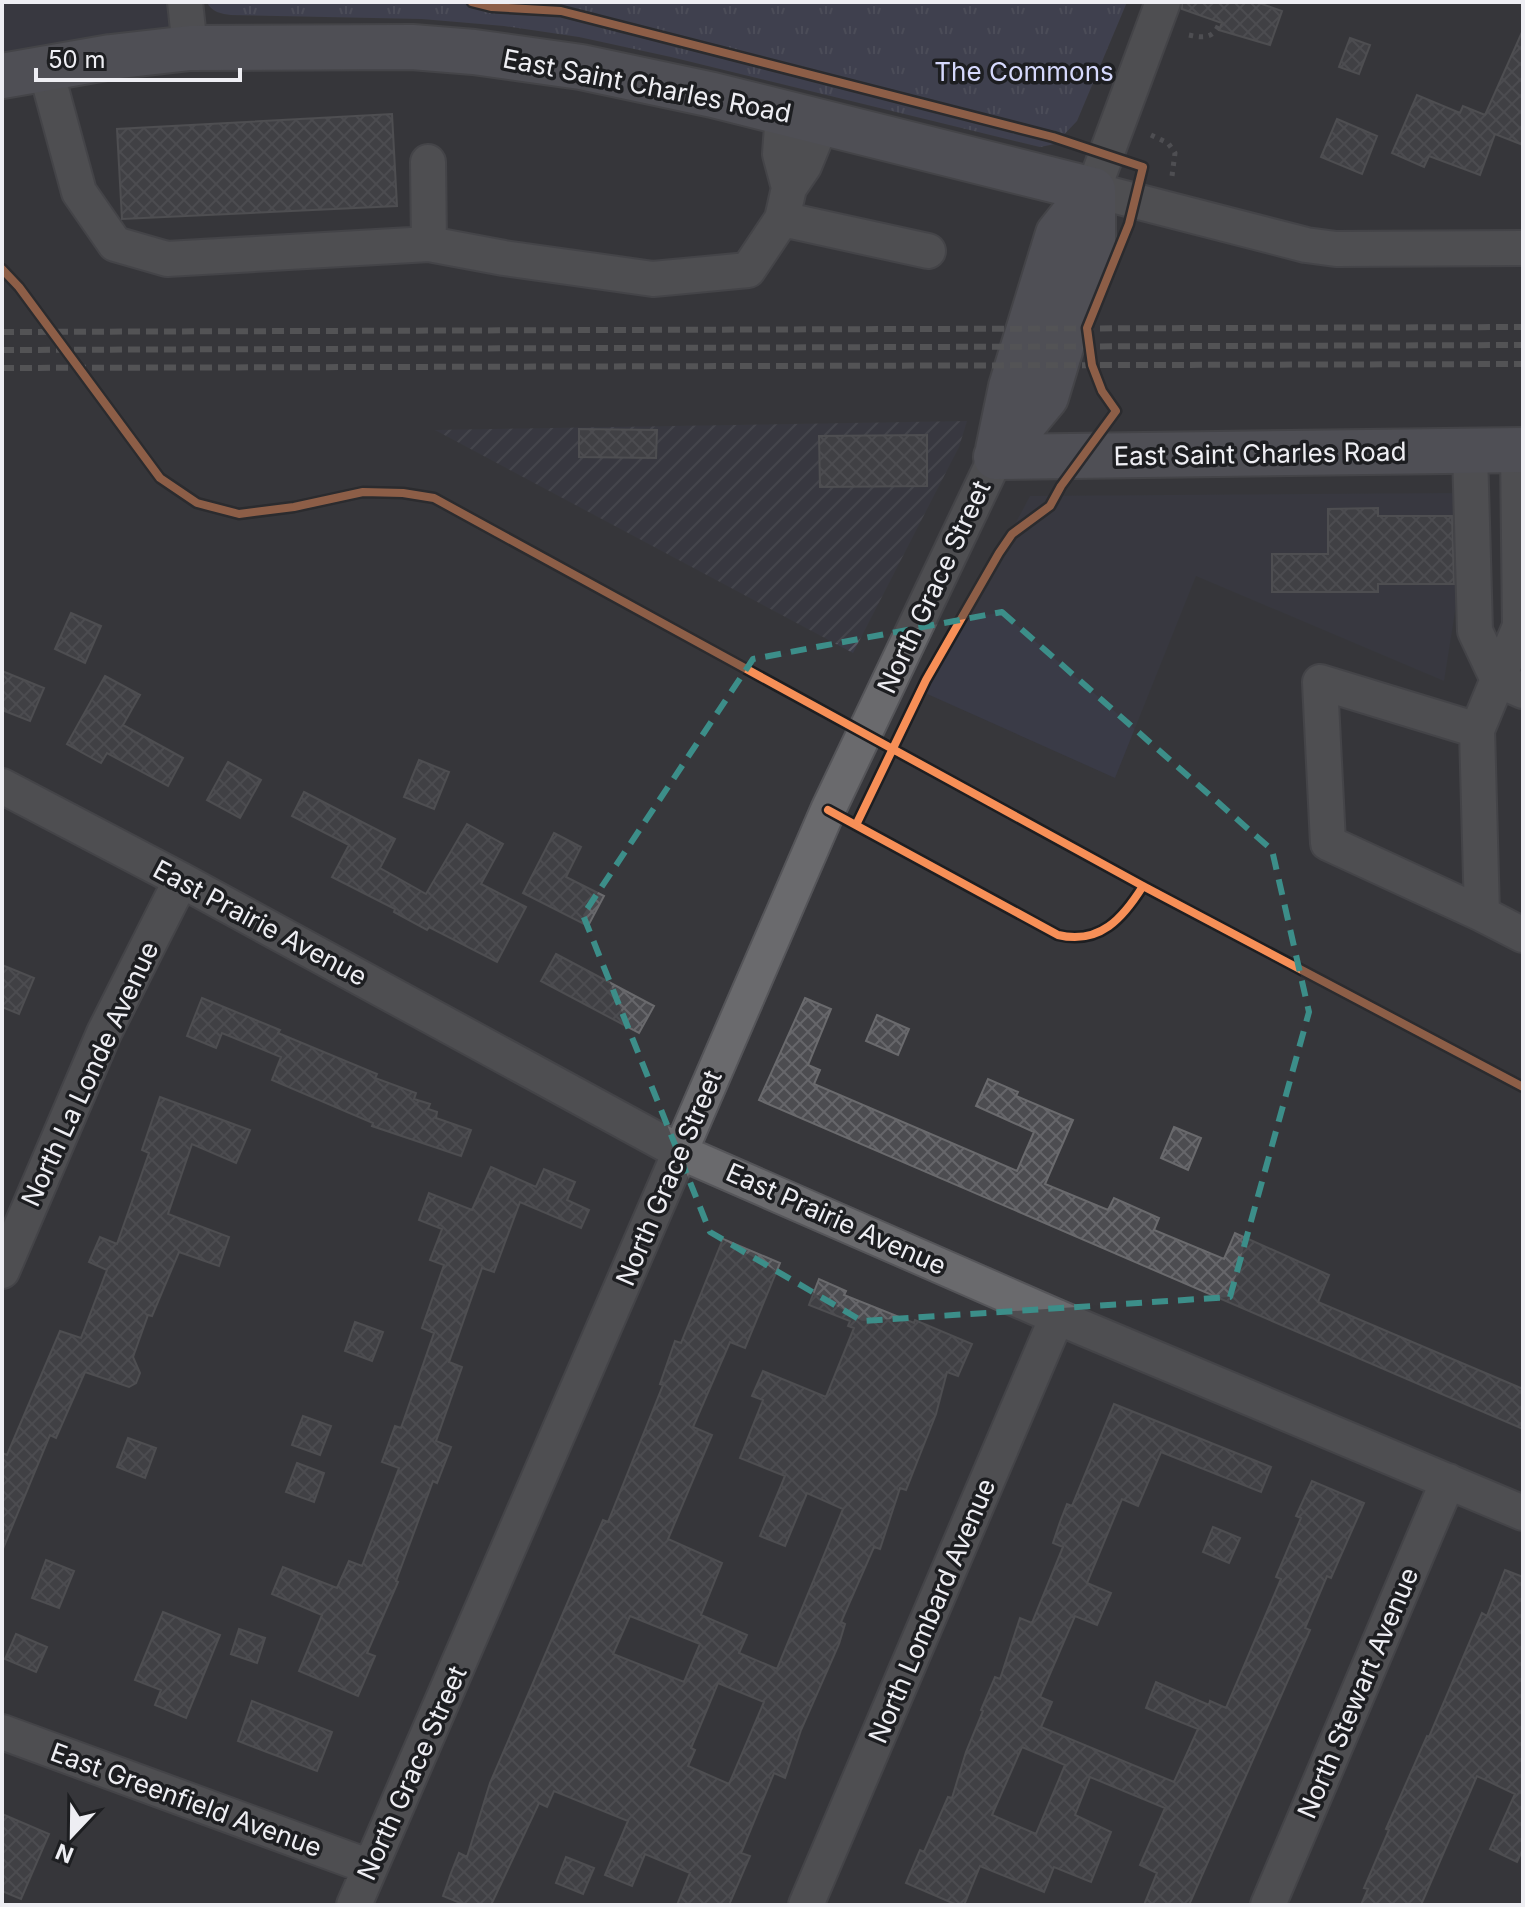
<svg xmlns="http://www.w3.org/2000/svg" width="1525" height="1907" font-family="Inter,sans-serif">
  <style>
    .built { fill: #3a3b47 }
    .industrial { fill: url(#industrial-furrows) }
    .park { fill: url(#park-tufts) }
    .building { fill: url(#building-cross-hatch); stroke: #6a6a6d; stroke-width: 2; fill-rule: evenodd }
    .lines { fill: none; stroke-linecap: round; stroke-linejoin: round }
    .minor-casing { stroke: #555559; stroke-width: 38 }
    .major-casing { stroke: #555559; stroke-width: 48 }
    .path { stroke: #6c6c6f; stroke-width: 5; stroke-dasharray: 4 6; stroke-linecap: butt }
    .minor { stroke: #6a6a6d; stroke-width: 34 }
    .major { stroke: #6d6d76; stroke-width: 44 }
    .rail { stroke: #757577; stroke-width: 6; stroke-dasharray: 12 6; stroke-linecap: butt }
    .cycleway-casing { stroke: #1d1e21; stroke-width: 13 }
    .cycleway { stroke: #f78f57; stroke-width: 8 }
    .marked { fill: none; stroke: #3c8e89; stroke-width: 6; stroke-dasharray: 16 10; stroke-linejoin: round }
    .labels { text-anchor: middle; stroke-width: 7; stroke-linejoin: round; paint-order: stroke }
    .park-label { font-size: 26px; fill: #d5d8fc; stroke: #1d1e21 }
    .street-label { font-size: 26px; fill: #eeeef3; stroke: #1d1e21 }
  </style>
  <defs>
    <pattern id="industrial-furrows" width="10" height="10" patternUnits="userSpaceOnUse" patternTransform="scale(2)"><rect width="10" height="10" fill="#3a3b47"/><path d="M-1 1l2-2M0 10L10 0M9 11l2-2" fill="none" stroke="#575862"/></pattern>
    <pattern id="park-tufts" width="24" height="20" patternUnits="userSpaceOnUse" patternTransform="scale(2)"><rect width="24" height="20" fill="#4b4d66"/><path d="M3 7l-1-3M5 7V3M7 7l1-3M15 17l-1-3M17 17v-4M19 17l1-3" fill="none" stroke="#65677c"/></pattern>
    <pattern id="building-cross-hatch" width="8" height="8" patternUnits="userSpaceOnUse" patternTransform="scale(2)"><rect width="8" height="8" fill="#4c4c50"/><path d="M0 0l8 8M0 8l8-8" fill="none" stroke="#66666a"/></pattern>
  </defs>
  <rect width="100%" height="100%" fill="#37373b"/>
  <path class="built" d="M2 2H172L177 41 2 65Z
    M1456 493 1458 593 1444 681 1196 576 1115 778 925 693 1030 496Z"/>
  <path class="industrial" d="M967 421 959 447 853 653 435 430Z"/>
  <path class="park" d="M207 2H1127L1077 121 1055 144 1040 147 671 57 579 37 504 26 422 19 231 15C222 14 211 12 207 2Z"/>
  <path class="building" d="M1182 2H1256L1282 11 1270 45 1219 30 1222 23 1182 9Z
    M1523 30V145L1495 134 1480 175 1429 156 1424 167 1392 153 1417 95 1460 113 1463 106 1485 115Z
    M1350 38 1370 45 1359 74 1339 67Z
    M392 114 397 206 122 219 117 129Z
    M1337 119 1377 136 1362 174 1321 157Z
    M579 429 657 430 656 458 579 457Z
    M927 435V486L820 487 819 436Z
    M1378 508V516H1452L1454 584H1378V592H1272V554H1328V509Z
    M71 613 101 626 85 663 55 649Z
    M2 671 44 688 30 721 2 710Z
    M105 676 140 695 123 725 183 758 168 786 107 753 101 763 67 744Z
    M419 760 449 772 434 809 404 797Z
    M228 762 261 780 240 818 207 800Z
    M304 792 395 839 380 868 426 894 467 824 503 844 481 884 526 907 497 962 429 927 427 930 394 912 395 909 332 877 349 845 292 816Z
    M554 833 581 847 566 877 604 896 588 926 523 893Z
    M556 954 654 1006 639 1033 541 981Z
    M2 965 34 978 19 1014 2 1007Z
    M202 998 280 1030 278 1033 377 1074 375 1078 416 1093 414 1099 430 1104 428 1109 437 1112 436 1118 471 1130 461 1156 372 1126 373 1123 272 1080 281 1057 222 1033 216 1048 187 1036Z
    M805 998 831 1009 808 1065 820 1070 814 1084 1017 1171 1034 1132 976 1106 988 1079 1018 1092 1016 1096 1073 1120 1045 1184 1108 1210 1114 1198 1159 1218 1154 1230 1224 1259 1235 1233 1329 1275 1318 1302 1523 1389V1429L759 1100Z
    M877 1015 909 1029 898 1055 866 1041Z
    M160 1097 250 1130 236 1163 192 1144 168 1214 229 1237 219 1266 179 1252 152 1316 148 1315 133 1357 140 1373 136 1383 129 1387 85 1372 56 1438 50 1435 2 1551V1453L7 1455 60 1331 81 1338 107 1270 89 1262 100 1237 117 1244 149 1153 142 1150Z
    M1174 1127 1201 1138 1188 1170 1161 1158Z
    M491 1167 536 1187 544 1169 575 1182 567 1200 589 1210 581 1228 520 1202 494 1272 482 1268 449 1362 462 1367 436 1441 451 1447 437 1483 433 1481 396 1581 398 1582 367 1653 375 1656 358 1696 299 1671 322 1615 272 1594 283 1567 337 1588 349 1561 362 1566 399 1468 382 1462 395 1426 401 1428 434 1333 422 1328 444 1265 430 1260 442 1229 419 1220 429 1193 472 1210Z
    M723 1239 780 1263 745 1348 730 1342 693 1427 712 1435 668 1539 722 1563 701 1615 747 1635 739 1653 777 1669 843 1509 807 1493 785 1546 760 1536 785 1476 740 1458 763 1400 752 1396 763 1371 826 1397 854 1328 848 1326 850 1321 809 1305 819 1279 846 1291 844 1295 914 1323 915 1320 972 1344 958 1376 947 1372 936 1414 919 1457 906 1490 900 1488 880 1549 874 1547 841 1622 845 1624 839 1644 801 1730 785 1778 774 1773 741 1853 750 1856 729 1905H677L690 1873 645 1854 632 1886 605 1875 628 1821 554 1791 547 1807 539 1803 491 1905H465L443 1896 451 1873 459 1853 467 1857 490 1783 603 1520 608 1522 663 1385 660 1384 675 1341 681 1343ZM630 1616 700 1644 684 1682 613 1654ZM718 1683 764 1702 729 1784 688 1766 695 1750 691 1748Z
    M355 1322 383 1332 372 1361 345 1351Z
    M1114 1404 1271 1467 1261 1492 1161 1452 1138 1506 1122 1499 1087 1583 1111 1593 1097 1625 1075 1616 1040 1697 1052 1702 1041 1727 1174 1782 1198 1729 1146 1708 1156 1682 1209 1705 1210 1701 1226 1708 1281 1579 1276 1577 1301 1518 1296 1516 1312 1481 1364 1503 1331 1578 1327 1576 1305 1628 1310 1630 1189 1905H1144L1157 1873 1140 1865 1165 1808 1090 1777 1075 1815 1111 1832 1091 1882 1054 1867 1044 1892 980 1866 964 1905H957L906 1883 920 1850 924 1852 948 1797 952 1798 966 1752 983 1711 981 1710 995 1677 1000 1679 1020 1618 1032 1623 1063 1547 1053 1543 1060 1522 1067 1504 1072 1506ZM1022 1747 1065 1765 1036 1834 992 1815Z
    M303 1416 331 1426 320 1455 292 1445Z
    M128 1438 156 1448 145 1478 117 1467Z
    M297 1463 324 1473 314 1502 286 1492Z
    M1213 1527 1240 1538 1229 1563 1203 1552Z
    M46 1560 74 1571 59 1608 32 1598Z
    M1505 1570 1523 1577V1849L1517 1862 1490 1849 1515 1794 1477 1776 1421 1905H1361L1368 1889 1364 1888 1389 1830 1386 1829 1427 1736 1429 1737 1482 1613 1487 1616Z
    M163 1612 220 1635 186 1718 155 1705 161 1690 135 1680Z
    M239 1629 265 1638 257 1663 231 1654Z
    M16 1634 47 1647 36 1672 5 1659Z
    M252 1701 332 1732 317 1771 238 1741Z
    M2 1814 49 1834 21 1899 2 1891Z
    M566 1857 594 1868 583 1894 556 1883Z"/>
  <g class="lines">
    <defs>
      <path id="minor" d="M185 2 190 48
        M1163 2 1093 190 1306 245 1336 249 1523 248
        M45 67 79 192 115 244 167 259 429 244 428 162
        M783 113 780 154 789 188
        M782 219 928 251
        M429 244 504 258 653 279 748 270 782 219 789 188 804 166 822 122
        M1518 450 1520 626 1477 730 1482 914 1523 935
        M1470 451 1475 631 1498 680 1523 691
        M1477 730 1320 682 1328 843 1482 914
        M2 786 181 880 680 1152 1057 1317 1523 1513
        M2 1271 104 1033 181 880
        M2 1732 370 1867
        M354 1905 828 810 996 457
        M806 1905 1057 1317
        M1268 1905 1448 1481"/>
      <path id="major" d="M2 76 111 57 190 48 412 47 474 52 581 67 713 95 1093 190
        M998 450 1011 387 1058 234 1093 190
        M996 457 1523 450
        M996 457 1046 397 1093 241V190"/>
    </defs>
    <use href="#minor" class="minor-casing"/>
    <use href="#major" class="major-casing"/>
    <path class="path" d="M1189 35C1203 38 1213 39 1219 24
      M1151 135 1168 143 1175 153 1172 176"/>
    <use href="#minor" class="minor"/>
    <use href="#major" class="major"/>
    <path class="rail" d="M2 332 1523 327
      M2 350 1523 345
      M2 368 1523 364"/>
    <defs>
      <path id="cycleway" d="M472 2 492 7 561 11 1053 137 1143 167 1129 224 1087 328 1092 365 1102 391 1116 411 1061 486 1050 506 1012 534 999 553 926 680 856 825
        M2 269 19 287 160 478 197 503 239 514 294 507 363 492 403 493 434 498 1143 886 1523 1087
        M828 810 1058 935C1100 945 1123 918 1143 886"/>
    </defs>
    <use href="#cycleway" class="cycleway-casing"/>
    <use href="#cycleway" class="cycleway"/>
  </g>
  <path d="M0 0H1525V1907H0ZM1002 612 1272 850 1309 1012 1230 1297 862 1321 710 1232 583 915 753 659Z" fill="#37373b" fill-opacity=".55" fill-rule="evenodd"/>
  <path class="marked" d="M1002 612 1272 850 1309 1012 1230 1297 862 1321 710 1232 583 915 753 659Z"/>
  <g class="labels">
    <g class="park-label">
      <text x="1024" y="81">The Commons</text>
    </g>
    <g class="street-label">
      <text transform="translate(647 86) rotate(11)" y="9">East Saint Charles Road</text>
      <text transform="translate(1260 454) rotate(-1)" y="9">East Saint Charles Road</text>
      <text transform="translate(934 587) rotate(-65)" y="9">North Grace Street</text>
      <text transform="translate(260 923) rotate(28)" y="9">East Prairie Avenue</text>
      <text transform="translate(90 1074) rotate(-65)" y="9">North La Londe Avenue</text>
      <text transform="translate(669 1178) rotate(-67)" y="9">North Grace Street</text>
      <text transform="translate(836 1219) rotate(24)" y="9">East Prairie Avenue</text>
      <text transform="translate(932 1611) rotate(-67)" y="9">North Lombard Avenue</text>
      <text transform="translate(1358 1693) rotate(-67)" y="9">North Stewart Avenue</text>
      <text transform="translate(412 1773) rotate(-66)" y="9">North Grace Street</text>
      <text transform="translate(186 1800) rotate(20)" y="9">East Greenfield Avenue</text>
    </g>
  </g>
  <rect width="1525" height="1907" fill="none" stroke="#eeeef3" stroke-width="8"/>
  <g transform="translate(72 1835) rotate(202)" stroke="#1d1e21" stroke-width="6" paint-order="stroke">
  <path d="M0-6L14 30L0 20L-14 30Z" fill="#eeeef3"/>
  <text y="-12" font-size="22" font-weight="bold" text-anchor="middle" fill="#eeeef3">N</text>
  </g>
  <path d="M36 68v12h204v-12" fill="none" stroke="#eeeef3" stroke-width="4"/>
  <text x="48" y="68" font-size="24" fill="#eeeef3" stroke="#1d1e21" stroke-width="6" paint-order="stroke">50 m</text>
</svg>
